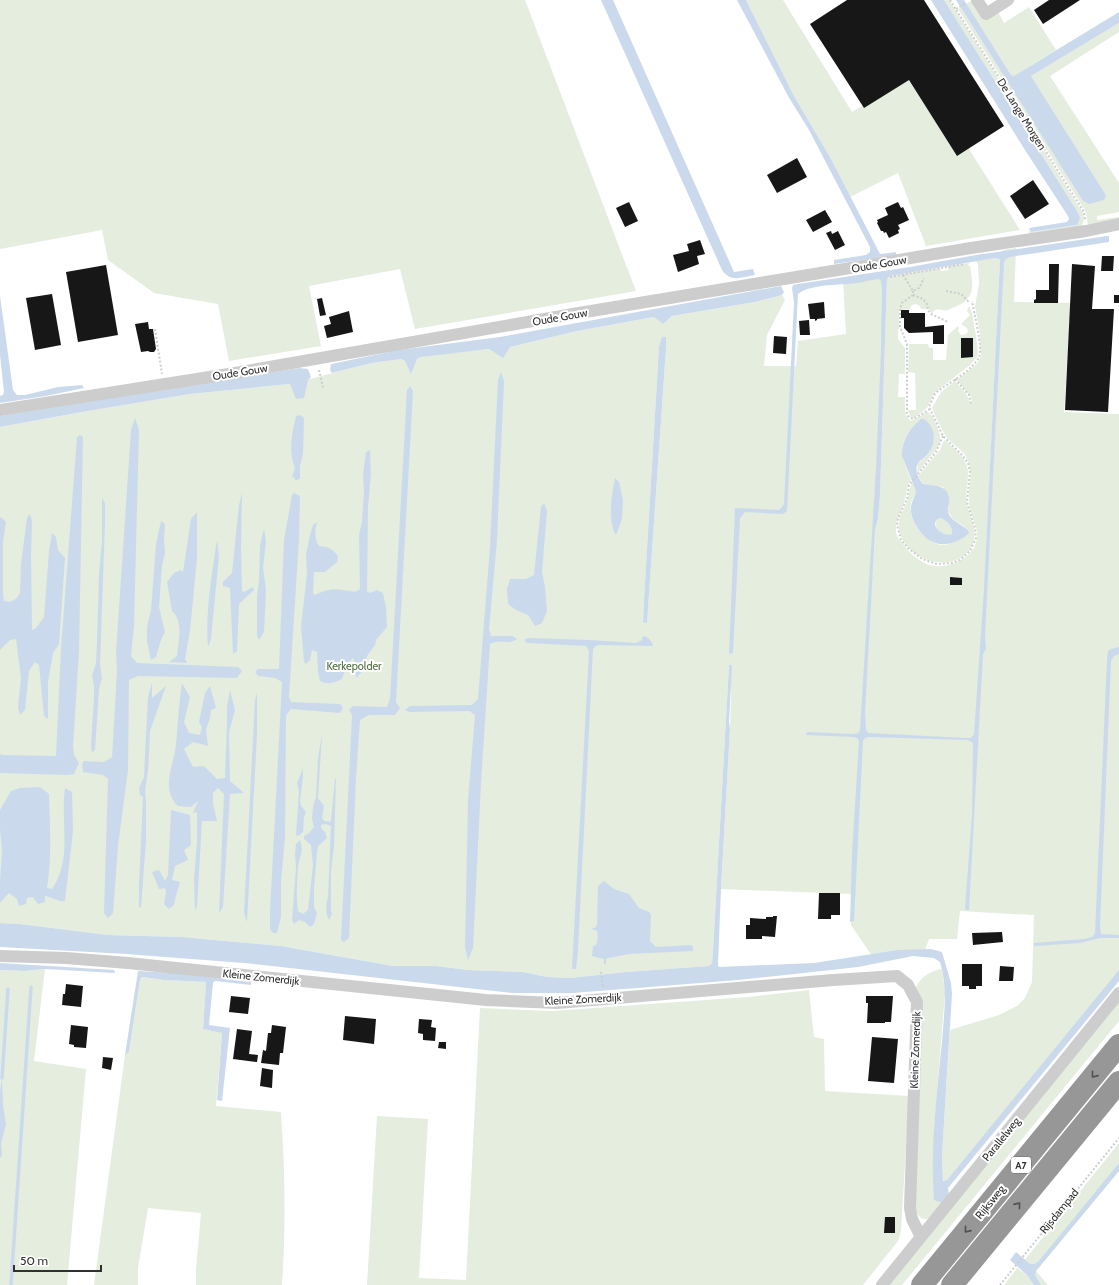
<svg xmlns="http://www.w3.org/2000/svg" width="1119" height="1285" font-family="Cabin,sans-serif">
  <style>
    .green { fill: #e4edde; fill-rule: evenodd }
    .water { fill: #cadaec; fill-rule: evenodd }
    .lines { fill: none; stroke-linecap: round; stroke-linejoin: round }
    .stream { stroke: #cadaec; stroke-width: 3.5 }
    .building { fill: #171717 }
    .path { stroke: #cdcdcd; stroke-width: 2; stroke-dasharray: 2 2; stroke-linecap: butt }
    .street { stroke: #cdcdcd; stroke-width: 12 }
    .highway { stroke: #979797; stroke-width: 22 }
    .oneway { stroke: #4f4f4f }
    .labels { text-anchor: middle; stroke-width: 4; stroke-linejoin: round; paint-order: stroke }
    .shield { fill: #fff; stroke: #6e6e6e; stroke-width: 1 }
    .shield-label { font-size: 10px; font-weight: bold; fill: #303030 }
    .street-label { font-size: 11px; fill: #303030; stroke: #fff }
    .park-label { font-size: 11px; fill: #4c6c3d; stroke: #fff }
  </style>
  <rect width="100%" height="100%" fill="#fff"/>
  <path class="green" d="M0 0H525L636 291 415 329 400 269 309 286 321 346 229 361 218 304 154 293 108 260 102 230 0 249Z
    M746 0H783L852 112 908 79 956 154 967 146 1020 230 926 246 898 173 850 197 830 157 794 96Z
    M944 0H949L1083 213 1084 220 1081 228 1030 235 1028 229 1031 232 1077 225V211Z
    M971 1 984 20 998 12 1004 23 1029 7 1056 50 1014 76 1011 75 966 4Z
    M961 8 1083 201 1086 203 1106 195 1031 76 1119 23V32L1050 76 1119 183V212L1097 216V220L1119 217V220L1088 225 1086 212 958 9Z
    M1016 248 1014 302 1071 303 1064 412 1119 414V974L946 1181 943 1180 942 1156 950 1030 999 1015 1017 1006 1025 998 1032 982 1034 915 960 911 957 939H929L925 950 872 956 851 925 853 894 721 889 730 729 731 694 729 665 713 950 712 963 709 966 626 972 570 978 547 977 523 972 468 970 436 966H393L281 946 182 937 108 935 20 924 0 923V427L82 412 190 394 290 384 372 363 402 359H417L421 357 446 352 451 353 510 347 577 331 654 317 663 324 672 316 755 302 782 295 785 300 767 335 764 366H796L798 341 846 334 843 278 885 271 873 574 875 530 878 519 880 496 887 279 890 276 940 268 941 271 948 270V266L969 263 968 266H970C973 285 976 297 957 306 954 307 951 309 948 310 941 312 936 305 932 314L929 309H921L920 306 916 304 912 305 910 309 899 310V329L898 330V339L905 348V374H899L898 397H905C905 406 903 415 911 421L927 412C931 413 934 419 936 424 944 442 940 445 929 458 925 463 921 469 917 474L918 464 928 454 934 440 924 419C919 419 916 425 912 429 896 448 903 459 911 480 906 487 907 494 904 502 901 513 895 519 896 531 896 536 900 540 903 544 910 554 922 564 934 566 952 568 974 557 977 539 979 526 969 514 969 501 968 487 974 471 967 459 963 450 955 446 949 440 944 435 934 414 932 408L941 392 955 381C961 388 968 394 970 403L972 402 971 397 957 380 977 364 981 356 980 334 975 306 979 284 978 265 976 261 995 258 999 259 1000 262 999 279 986 552 990 508 1003 250ZM662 337H666V349L647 622H643L644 599 659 346Z
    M969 306 972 313 976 336 978 353 977 357 970 365 934 393 927 408 915 417 911 418 910 416 908 410H916L915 373 908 372 909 344H928L929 348H933V360H946L948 335 958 326 959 328 958 331 961 335H964L968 332C968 326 964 327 961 324L970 315 967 311Z
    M945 440C954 449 969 459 968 474 968 484 965 494 967 504 969 515 977 528 974 539 973 545 969 551 965 555 940 575 895 552 899 521 899 515 904 510 906 505 909 498 908 488 913 482L916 491C915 495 912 499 911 503 907 520 927 546 944 545 952 544 960 539 967 536L965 527 953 519 948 511 949 503 943 487 923 484 918 476 940 450 943 442Z
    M940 518C947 520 953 527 952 534 944 538 932 529 937 520Z
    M45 969 34 1061 86 1069 67 1285H0V970L25 971Z
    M942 969 945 993 934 1129V1197L942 1203 928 1219C920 1220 917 1214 915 1208L918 994 916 987C922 976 930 971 942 969Z
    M142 977 164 980 206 982 203 1029 222 1033 216 1106 281 1112C285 1170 286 1227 282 1285H196V1269L201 1213 148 1208 138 1268V1285H94L125 1055 129 1052 140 980Z
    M809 990 814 1037 824 1039 825 1091 909 1096 901 1231 898 1241 863 1285H367L377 1116 428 1119 419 1278 466 1280 480 1008 552 1011 748 997Z
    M1119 1001V1021L902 1285H888Z
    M1119 1143V1171L1036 1271 1048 1285H1006L1005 1284 1017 1268 1028 1276 1023 1262Z"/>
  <path class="water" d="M601 0H613L734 272 753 269 755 275C741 277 731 283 722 270Z
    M737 0H746L794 96 830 157 880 254 896 252V255L834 264V260L866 255 870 252V247L809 130 788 96Z
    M931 0H944L1077 211 1080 218 1077 225 1031 232 1029 228 1067 222 1069 219 1068 216 1025 150Z
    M956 0H964L1011 75 1014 76 1119 12V23L1031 76 1106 195 1104 200 1089 204 1083 201Z
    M1107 236H1109V242L1010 257 1006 259 1004 262 985 635 986 649 983 654 969 910H966L965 908 972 815 973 743 968 740 868 737 865 738 863 741 854 921 850 922 852 853 859 741 857 738 853 737 806 735 807 732 853 734 858 733 860 730 876 468 881 351 882 290 881 281 879 279C868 280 858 284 847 284 834 285 809 285 798 294L787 511 783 514 745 512 740 518 733 653 729 654 735 508 779 510 782 507 784 504 794 302 792 288 793 285 798 284 910 267 976 255ZM995 258 999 259 1000 261 999 279 984 589 974 734 971 738H966L868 733 866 729 865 713 875 530 878 519 880 496 887 279 890 276Z
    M781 286 784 292 782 295 755 302 672 316 663 324 654 317 577 331 510 347 503 358 489 349 421 357 417 359 411 374 405 361 402 359 372 363 332 373 330 370 331 364 399 350 500 337Z
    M0 296 13 390 17 395H25L58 387 82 385 84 388 46 396 0 403V396L3 395 4 392 0 355Z
    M662 337H666V349L647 623 643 622 644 599 659 346Z
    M299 368 308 369 311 377 308 380 304 398 296 399 290 384 190 394 82 412 0 427V416Z
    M501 372 504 381 497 540 489 629 491 636H512L517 639C509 645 499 639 490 644L481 783 473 948 468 960 465 947 468 800 475 715 469 711 409 712 405 710 410 706 472 705 478 699 490 547 498 380Z
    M410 386 413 391 396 702 400 708 395 715H369L360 720 356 778 349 938 344 942 341 940 352 715 349 710 353 706 387 707 390 699 407 390Z
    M300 415 304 418 303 454 300 466V479H298V480H295V478L292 477 295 468C288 451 292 434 296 416Z
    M135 418 139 430 134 626 131 656 137 663 238 667 242 671 237 678 138 676 129 680 128 770 118 846 113 913 108 918 104 913 108 779 103 775 83 772 82 764 84 761 104 762 112 757 117 671 116 653 131 430Z
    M921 419H924C935 427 937 441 929 452 927 456 923 458 920 461 913 468 918 478 923 484 937 486 951 485 949 504 948 508 947 512 950 516 955 523 964 525 969 532 967 537 961 539 957 541 941 548 928 543 919 530 915 524 912 519 911 512 910 504 914 499 916 491L902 456C901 442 910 428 921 419ZM940 518C947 520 953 527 952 534 943 538 927 524 940 518Z
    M80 435 83 437 79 651 73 747 74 755 79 763 74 774 68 775 0 773V753L1 755 56 756 61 648 77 437Z
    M370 450 371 474 368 507 367 591 370 593 377 590 383 593 386 607 387 627 376 640 375 645 367 656 363 670 357 678C353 672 357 665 353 658L347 664 342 679C334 683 328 685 320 681L318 672 317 652 312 650 310 660 306 664 304 662 301 626 307 574 306 555 310 535 313 525 317 522C315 530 314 539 319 546 328 547 332 548 338 556L337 562 325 572H314L313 593 315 595C332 587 337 589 355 592L360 589 359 535 362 522 364 491 363 474 366 452Z
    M615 478 619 482 623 500 622 519 616 535C607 520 612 494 615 478Z
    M242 493 241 546 242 591 244 592 253 587 254 590 239 604 237 651 233 654 230 589 228 587 223 586V582L232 573 239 505Z
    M294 493 300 496 299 539 289 697 291 702 340 704 343 708 340 713 291 709 286 715 285 837 281 882V917L277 933H273L270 929V912L282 682 275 678 258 676 255 672 258 669H279L284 540 292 495Z
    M102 498 105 503V522L100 665 102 678 99 689 95 750 92 753 91 744 94 698V685L92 676 96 663 97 644 99 574 102 541Z
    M544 503 547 511 542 572 545 587 547 611 542 623 535 626 528 615 516 610 508 604 507 589 510 579H526L534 575 541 507Z
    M197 512V558L190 631 185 659 187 663 169 662 177 656C178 643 184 621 172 611L167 582 174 573 181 570 183 572 191 519Z
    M30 514 32 521 31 554 32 630 36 628 44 617 49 551 52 533 56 537 58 550 65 558 59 644 53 653 48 682V719L44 716 39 665 35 662 29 671 25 710 20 715 18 707 21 678 16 639 10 640 0 650V518L1 517 6 522 3 542V593L4 601 9 602 16 599 20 593 21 564 27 518Z
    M161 521 165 524 164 538 165 553 162 566 159 607 165 632 161 640 156 657 151 660 147 641V627L151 610 156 544Z
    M264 529 266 541 263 568 266 590 264 632 259 640 257 636V597L259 581 260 545Z
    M217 540 219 556 211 639 208 647C205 614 212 573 217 540Z
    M643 636C647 636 653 642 653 646L599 645 596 646 593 649 578 950 576 969H572L589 651 586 646 527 643 524 640 528 638 590 640 636 643 642 640Z
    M1119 647V654L1114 656 1111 661 1100 927 1101 934 1119 935V938H1100L1080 943 1034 946V943L1084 939 1092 937 1095 933 1107 660 1108 651 1111 649Z
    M729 665H732L729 722 730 729 721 889 718 965 719 967 814 963 898 950 931 949 942 952 951 983 952 994 942 1156 943 1181 947 1180 1119 970V981L948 1188 949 1195 942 1203 934 1200C930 1147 937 1093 942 1041 944 1015 948 988 940 962L934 958 913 956 858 967 738 980 573 993H513L244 963 126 954 0 947V923L20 924 108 935 182 937 281 946 393 966H436L468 970 523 972 547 977 570 978 626 972 709 966 712 963 713 950Z
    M152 683V698L166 686 150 731 148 771 145 790 146 801V841L141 907 139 908V884L143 797 140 795 139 788 144 777 148 697Z
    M182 683 190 697 184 722 189 733 200 735 202 727 199 722 205 693 210 686 216 708 211 710 210 718 206 730 208 746 193 742 184 749 193 767 204 766 217 779 225 778 227 722V707L230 690 235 710 229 732 230 781 244 793 230 794 223 907 219 913 224 794 218 788 213 793V804L217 821H202L197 907 195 910 194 879 197 843V812L193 813 198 801 191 807 178 806C160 789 174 765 176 744 177 736 177 728 178 720 179 707 180 695 182 683Z
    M257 693V734L247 922 244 913 255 700Z
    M322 734 318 798 324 806 322 818 324 821 330 822 331 820 335 779 336 778 334 846 331 871V910L332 914 329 920C325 913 326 904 328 897L331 826C328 824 324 824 321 825V828L325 832 327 838 318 846 317 853 314 888V907L317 913 314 924 310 927 305 922 299 920 294 924 292 920 296 868 295 854 296 844 300 840C304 852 300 855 298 867 297 881 296 897 298 911L303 914 308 910 313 865 311 845 304 839V836L309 833 314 827 312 819 313 807 316 797 318 758Z
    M303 768V777L300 801 301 806 306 812 304 817 303 832 298 836 296 835 299 791 297 783Z
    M40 787 49 794C50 826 52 857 47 888L52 889C73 858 60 823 65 788L72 792 73 831 65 901C58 902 52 897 45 896V902L38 904 33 897 27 898 26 904 19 906 17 899 9 893 0 903V882L2 851 0 829V810L11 791 20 788Z
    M171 810 190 815 191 845 184 850 188 860 175 866 172 880 180 882C178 890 175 897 174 905L169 909 164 904 166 892 165 888 159 889 152 872 159 870 165 881 168 875Z
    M604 881 614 889 629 894 639 908 649 912 651 915 650 941 656 947 691 945 693 947V951L629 954 608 958 606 959V964H604V959L592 956 593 946 596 945C598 941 598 935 597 931L592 929V928H595L597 925 598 886Z
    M0 963 114 970 115 973 45 969 25 971 0 970Z
    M138 971 174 973 251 982V985L215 981 213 983 209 1025 230 1028 222 1101 217 1100 222 1033 203 1029 206 982 164 980 142 977 140 980 129 1052 125 1055Z
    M2 1078 3 1105 6 1124 1 1144 2 1155 0 1158V1092Z
    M1119 1163V1171L1036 1271 1035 1275 1041 1285H1034L1028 1276 1010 1260 1016 1252 1030 1264H1034L1038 1262Z"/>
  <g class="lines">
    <path class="stream" d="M2 1078 8 989
      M11 1285 31 987"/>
  </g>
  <path class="building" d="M847 0H924L1004 126 957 156 909 80 864 108 810 24Z
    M1049 0H1080L1043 24 1034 10Z
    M797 158 807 177 777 193 767 175Z
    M1033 180 1049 204 1025 219 1010 196Z
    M629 202 638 221 625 227 616 208Z
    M898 202 901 208 903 207 909 220 898 225 900 229 898 230 899 233 889 238 886 232 884 233 883 231H881L877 223 878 222 877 220 888 215 885 208Z
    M825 210 832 222 813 232 806 220Z
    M831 231 832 234 838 231 845 245 835 250 826 233Z
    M700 240 705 254 697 256 699 264 678 272 673 255 689 251 687 244Z
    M1102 256H1114L1113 271H1101Z
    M1049 264H1059L1058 303H1034V300L1036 299V290H1049Z
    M1072 264 1095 266 1092 309H1114L1108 412 1065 410Z
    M106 265 118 335 78 342 66 272Z
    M52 294 61 345 35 350 26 298Z
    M1114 295H1119V303H1114Z
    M322 298 326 315 320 316 317 299Z
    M824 302 825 318 817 319V320L815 321V319H810L808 304Z
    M901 310H909V313H925V327L944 325V344H933V332L909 333 904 328V318H901Z
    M349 311 353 332 327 338 324 326 331 324 329 317Z
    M809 320 810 335H800L799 321Z
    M148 322 149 329H153L156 349 154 352H150L148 351 141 352 135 324Z
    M774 336 787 337 786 354 773 353Z
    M961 338H973V357L961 358Z
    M950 577 962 578V585H950Z
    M819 893H840V915H831V919H818Z
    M773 916H777L775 937 762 936V939H746V925H750V918L766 919V917H773Z
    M1002 932 1003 942 973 945 972 933Z
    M962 964H982V986H976V989H969V986H962Z
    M1000 966 1014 967 1013 981H999Z
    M66 984 83 986 81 1007 62 1005 63 994H65Z
    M231 996 250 998 248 1014 229 1012Z
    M866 996H893L891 1022H885V1023H867L868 1003H866Z
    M345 1016 376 1019 374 1044 343 1040Z
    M419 1019 432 1020 431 1027 436 1028 435 1041 423 1040V1034L418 1033Z
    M71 1025 88 1027 86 1048 74 1047V1045L69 1044Z
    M272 1025 286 1027 283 1053H280L279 1065 261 1063 263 1050 266 1051 268 1033H271Z
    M237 1029 252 1031 249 1054 258 1055 257 1062 233 1059Z
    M872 1037 898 1039 894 1083 868 1081Z
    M439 1042H446V1049L438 1048Z
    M103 1057 113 1058 111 1070 102 1068Z
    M262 1068 273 1070 272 1088 260 1086Z
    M885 1217H895V1233H884Z"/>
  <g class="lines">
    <path class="path" d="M950 0 1084 212 1085 220
      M956 9 966 3
      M903 275 913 291 919 288 924 278
      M890 277 965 264
      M913 291V295L902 303 900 309V327L907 344V413L908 416 913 419 930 409
      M946 291 961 294 970 303
      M913 295 923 299 927 304 928 310 931 314 948 322
      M155 329 162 374
      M319 370 323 388
      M955 379 969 395 971 404
      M943 436 936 452 909 485 907 499 898 518 897 525 901 540 908 548 922 559 937 564 952 563 960 560 970 551 976 538 975 528 967 502 970 471 968 463 962 455 943 436 929 407 934 395 938 391C949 383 973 370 979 357 983 347 974 313 972 301
      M601 972 603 988
      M1000 1285 1119 1138"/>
    <path class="street" d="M977 0 986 14 1008 0
      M0 410 235 373 573 314 971 248 1086 231 1119 224
      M0 956 66 958 128 963 486 1000 557 1003 833 980 897 976 908 985 917 1002 910 1208 912 1219 921 1237
      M882 1285 1119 993"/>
    <path class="highway" d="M922 1285 1119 1045
      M952 1285 1119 1082"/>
  </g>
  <defs><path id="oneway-chevron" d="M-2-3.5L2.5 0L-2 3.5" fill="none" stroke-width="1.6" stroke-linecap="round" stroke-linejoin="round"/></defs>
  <g class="oneway">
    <use href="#oneway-chevron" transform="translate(1094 1075) rotate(129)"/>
    <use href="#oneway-chevron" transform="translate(1018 1205) rotate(-51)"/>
    <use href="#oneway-chevron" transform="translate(967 1230) rotate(129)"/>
  </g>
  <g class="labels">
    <rect class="shield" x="1011" y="1157" width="20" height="16" rx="3"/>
    <g class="shield-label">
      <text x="1021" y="1169">A7</text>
    </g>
    <g class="street-label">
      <text transform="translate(1022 114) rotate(58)" y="4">De Lange Morgen</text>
      <text transform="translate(879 264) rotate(-10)" y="4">Oude Gouw</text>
      <text transform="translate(560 317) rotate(-10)" y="4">Oude Gouw</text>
      <text transform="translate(240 372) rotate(-9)" y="4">Oude Gouw</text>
      <text transform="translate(261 977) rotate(6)" y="4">Kleine Zomerdijk</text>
      <text transform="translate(583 999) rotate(-3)" y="4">Kleine Zomerdijk</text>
      <text transform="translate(915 1050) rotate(-88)" y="4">Kleine Zomerdijk</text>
      <text transform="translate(1001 1139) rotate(-51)" y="4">Parallelweg</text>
      <text transform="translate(990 1202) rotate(-51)" y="4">Rijksweg</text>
      <text transform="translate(1059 1211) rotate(-51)" y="4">Rijsdampad</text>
    </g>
    <g class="park-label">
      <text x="354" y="670">Kerkepolder</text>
    </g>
  </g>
  <path d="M14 1265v6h87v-6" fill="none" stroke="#303030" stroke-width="2"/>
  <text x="20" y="1265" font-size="12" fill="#303030" stroke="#ffffff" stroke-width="3" paint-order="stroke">50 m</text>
</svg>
